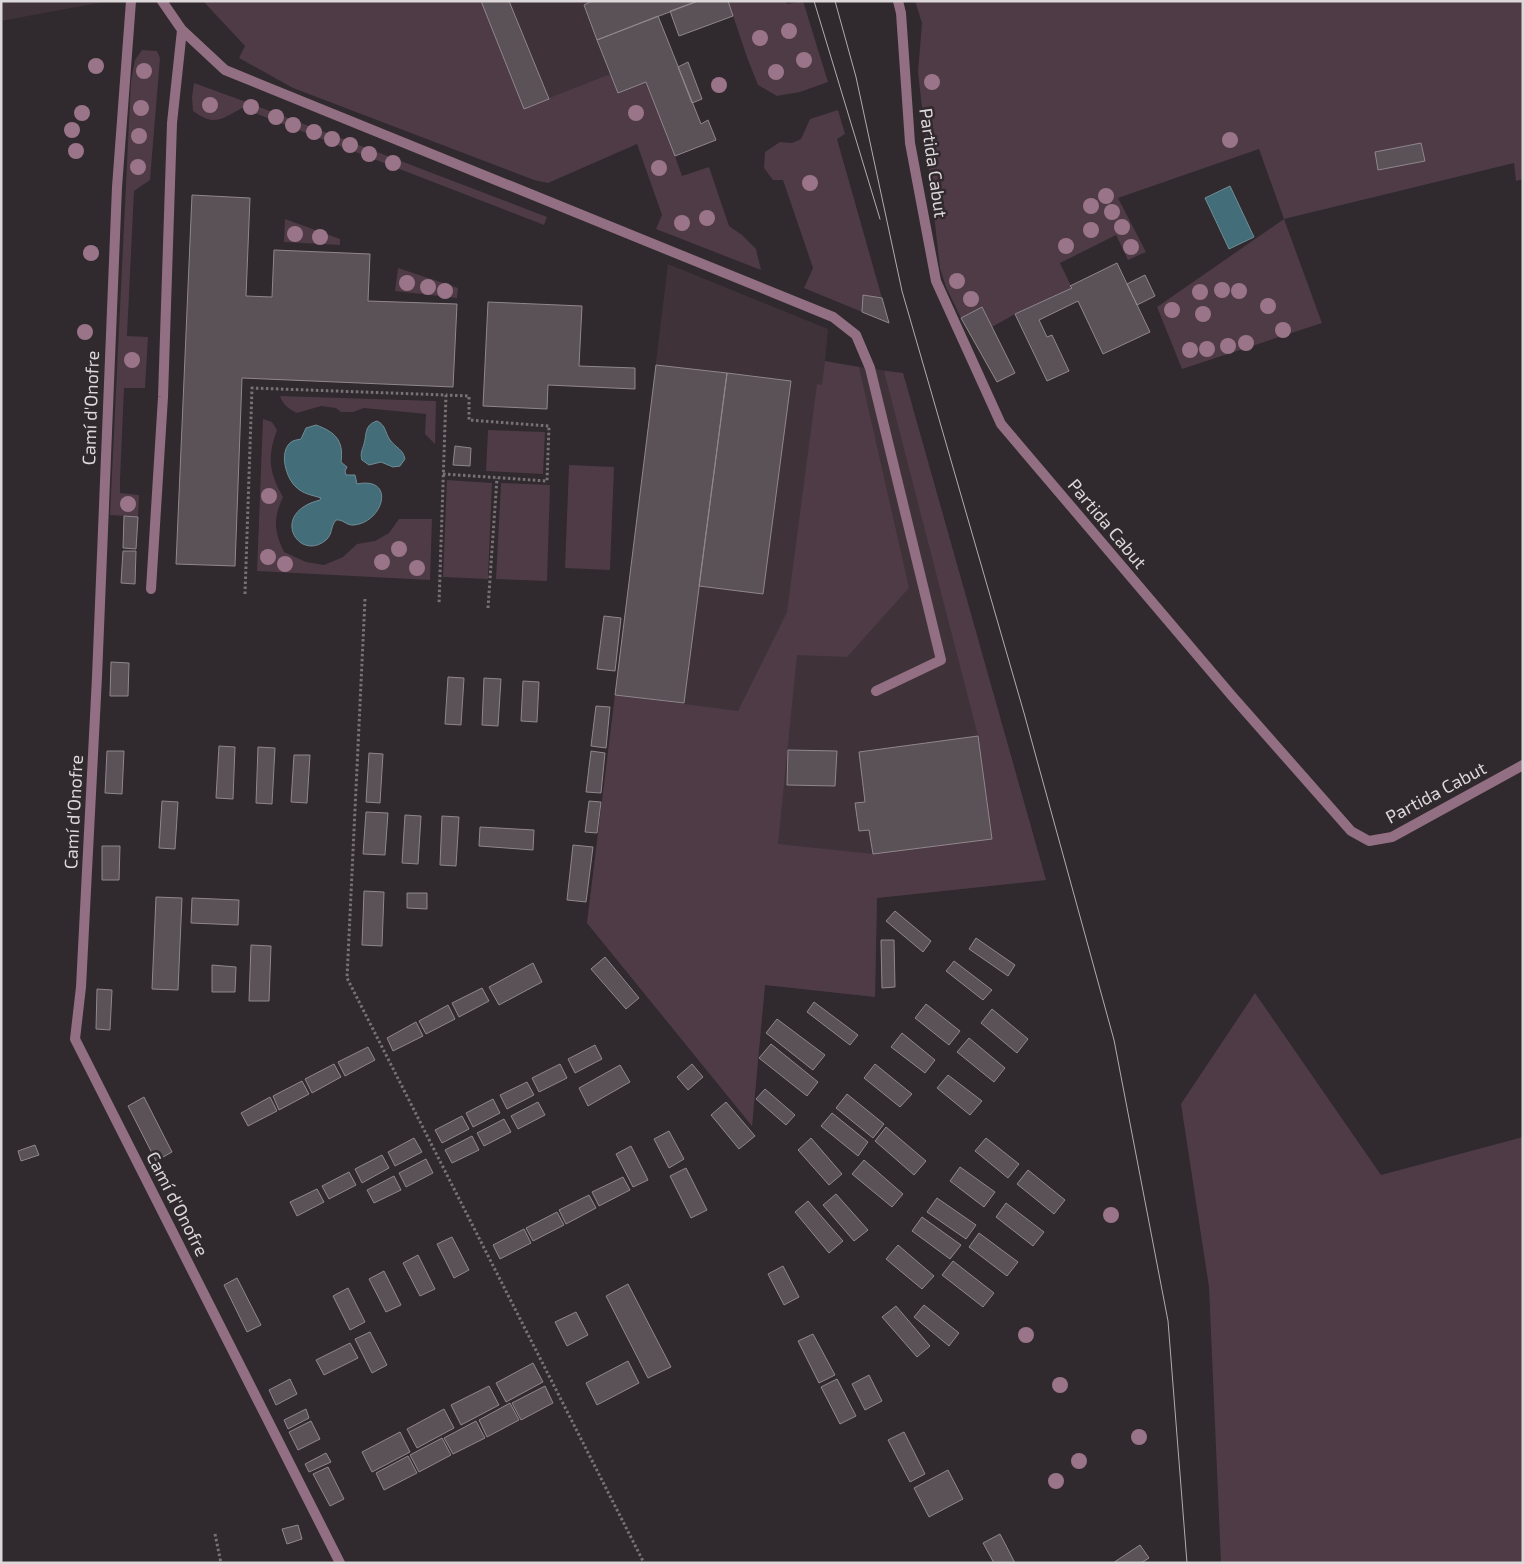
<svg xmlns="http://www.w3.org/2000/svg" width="1524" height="1564" font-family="'Exo 2',sans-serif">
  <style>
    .built { fill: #3f3239 }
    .green { fill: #4e3b45 }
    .water { fill: #426d79; stroke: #708d96 }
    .building { fill: #5a5256; stroke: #90878c }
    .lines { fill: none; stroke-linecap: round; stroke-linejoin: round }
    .path { stroke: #787275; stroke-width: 3; stroke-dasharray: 2.5 2.5; stroke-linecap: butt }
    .service { stroke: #926f82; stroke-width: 10 }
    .minor { stroke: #926f82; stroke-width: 10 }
    .tram { stroke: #b1abae; stroke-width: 1 }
    .tree { fill: #9a7589 }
    .labels { text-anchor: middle; stroke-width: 5; stroke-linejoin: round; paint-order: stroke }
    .street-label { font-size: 18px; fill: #dcd7d9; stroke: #30292d }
  </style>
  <rect width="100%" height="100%" fill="#30292d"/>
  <path class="built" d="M1 1H109L1 21Z
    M481 1H698L597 40 610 74 524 109Z
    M668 264 828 329 825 362 903 373 1046 880 877 898 875 997 765 985 752 1126 587 923Z"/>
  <path class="green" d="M203 1H481L524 108 610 74 618 92 646 82 675 156 682 176 709 167 729 226 742 235 756 249 761 270 656 229 662 215 637 144 548 183 534 180 293 88 239 58 245 46Z
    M728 1H786L787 4 803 1 828 82 800 92 777 96 758 85 748 60Z
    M915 1H1523V179L1516 181 1514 163 1284 219 1322 323 1182 369 1157 307 1284 219 1259 149 1118 198 1146 252 1128 260 1116 235 1060 263 1072 288 1015 314 992 327 982 307 961 318 946 287 940 268 918 72 922 23Z
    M142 50 157 51 160 58 150 180 134 191 127 336 148 337 145 388H124L120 480V493L139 495 138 517 110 515 131 81 135 60Z
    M194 83 238 99 547 217 544 225 242 108C221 119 215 127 193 111L192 97Z
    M838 110 845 134 837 139 882 298 863 295 862 312 804 288 813 268 783 180H773L764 168 765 152 780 142 792 143 801 139 810 119Z
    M285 219 340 239V245L284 242Z
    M398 268 458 288 457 298 395 291Z
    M825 361 859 367 909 588 847 657 797 655 778 844 873 854 991 838 978 736 884 371 903 373 1046 880 877 898 875 997 765 985 752 1126 587 923 615 695 738 711 787 612 817 384 822 385Z
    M280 396 436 401 435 444 425 434 426 414 364 408 353 412H341L336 408 321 406 297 413C289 409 283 405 280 396Z
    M263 419 272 422 277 430C267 458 269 472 283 497 273 519 274 531 284 552L306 562 324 565 343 557 357 544 375 541 389 533 399 519H432L430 580 257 571Z
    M488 430 545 432 543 474 486 471Z
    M569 465 614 467 610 570 565 568Z
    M447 480 492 483 488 579 443 577Z
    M501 483 550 485 547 581 496 579Z
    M1255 993 1381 1175 1523 1137V1563H1221L1209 1287 1181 1104Z"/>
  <path class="water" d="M1230 186 1254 237 1229 249 1205 198Z
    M377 421C386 425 385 433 390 440 396 448 403 449 405 459L400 466 393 467 381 462 369 465 362 460C360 453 362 451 364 444 367 434 364 425 377 421Z
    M316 425C335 432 344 440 341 462L347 467 345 471 346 475H355L357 484C396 476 384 522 354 525 347 526 343 519 336 520 330 527 333 534 326 540 299 563 268 513 320 500L321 498C312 495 303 494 296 487 286 478 279 453 290 443 293 440 297 440 301 439L306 428Z"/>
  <path class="building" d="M481 1H509L549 99 524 109Z
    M592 1H698L597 40 584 5Z
    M698 1H728L733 16 679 36 670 11Z
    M658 16 701 124 708 120 716 140 675 156 646 82 618 93 597 40Z
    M688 62 702 99 692 103 678 67Z
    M1421 143 1425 161 1378 170 1375 152Z
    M192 195 250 198 246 296 272 297 274 250 370 254 368 301 457 304 453 387 242 378 235 566 176 564Z
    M1117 263 1150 332 1103 354 1078 301 1039 320 1047 337 1052 335 1069 371 1047 381 1015 314 1072 288 1070 286Z
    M1145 275 1155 296 1137 305 1127 284Z
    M863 295 882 298 889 323 862 312Z
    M488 302 582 306 579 366 635 368V389L548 385 547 409 483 406Z
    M982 307 1015 373 997 382 961 318Z
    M656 365 727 373 684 703 615 695Z
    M727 373 791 381 763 594 699 586Z
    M455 446 471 448 470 466 453 465Z
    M124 516 138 517 136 549 123 548Z
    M123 551H136L135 584 121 583Z
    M604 616 621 618 615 671 597 669Z
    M111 662 129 663 128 696H110Z
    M448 677 464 678 461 725 445 724Z
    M484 678 501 679 498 726 482 725Z
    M523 681 539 682 537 722 521 721Z
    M596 706 610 707 606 748 591 746Z
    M978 736 992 839 873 854 869 830 859 831 855 803 865 802 859 752Z
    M219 746 235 747 233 799 216 798Z
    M258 747 275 748 272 804 256 803Z
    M788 750 837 751 835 786 787 785Z
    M107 751H124L122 794 105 793Z
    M591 751 605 753 601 793 586 792Z
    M369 753 383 754 380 803 366 802Z
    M294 755H310L307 803 291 802Z
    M162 801 178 802 175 849 159 848Z
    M589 801 601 802 597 833 585 832Z
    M366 812 388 813 385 855 363 854Z
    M405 815 421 816 418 864 402 863Z
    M442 816 459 817 456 866 440 865Z
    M480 827 534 830 533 850 479 846Z
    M573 845 593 847 586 902 567 900Z
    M102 846H120L119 880H102Z
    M364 891 384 892 382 946 362 945Z
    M407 893H427V909L407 908Z
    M156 897 182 898 178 990 152 989Z
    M192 898 239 900 238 925 191 923Z
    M895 911 931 941 923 952 886 921Z
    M976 938 1015 965 1008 976 969 949Z
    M881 940H894L895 987 882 988Z
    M251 945 271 946 269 1001H249Z
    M605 957 639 998 626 1009 591 969Z
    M954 961 992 990 983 1000 946 971Z
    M533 963 542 982 499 1005 489 987Z
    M212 965 236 967 235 992H212Z
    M482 988 489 1001 459 1017 452 1003Z
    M97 989 112 990 110 1030 96 1029Z
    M814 1002 858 1035 850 1045 807 1012Z
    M926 1004 960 1031 949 1045 915 1018Z
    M448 1005 455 1019 426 1034 419 1021Z
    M992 1009 1028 1039 1017 1053 981 1023Z
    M777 1019 825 1055 813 1070 766 1033Z
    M416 1022 423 1036 393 1051 387 1038Z
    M902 1033 935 1060 925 1073 891 1047Z
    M969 1038 1005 1068 994 1082 957 1052Z
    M771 1044 818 1082 807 1096 759 1058Z
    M595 1045 602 1059 575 1073 568 1059Z
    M368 1047 375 1060 345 1076 338 1062Z
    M334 1064 341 1077 312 1093 305 1079Z
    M560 1064 567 1078 539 1092 532 1078Z
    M692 1064 703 1077 688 1090 677 1077Z
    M875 1064 912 1094 900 1107 864 1078Z
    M620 1065 630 1082 588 1106 579 1088Z
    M948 1075 982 1101 970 1115 937 1088Z
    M302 1081 309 1094 279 1110 273 1096Z
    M527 1082 534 1095 507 1109 500 1095Z
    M765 1089 795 1115 786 1125 756 1099Z
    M847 1094 884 1124 873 1138 836 1108Z
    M144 1097 172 1152 156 1161 128 1106Z
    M270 1097 277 1111 248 1126 241 1113Z
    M493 1099 500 1113 473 1127 466 1113Z
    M538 1102 545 1115 518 1129 511 1116Z
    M726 1102 755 1136 739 1149 711 1115Z
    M832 1113 868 1142 858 1156 821 1126Z
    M462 1116 469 1129 442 1143 435 1130Z
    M504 1119 511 1132 484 1146 477 1133Z
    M886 1127 926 1161 914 1175 875 1141Z
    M669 1131 684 1159 669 1168 654 1139Z
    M472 1136 479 1150 452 1163 445 1150Z
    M414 1138 422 1152 395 1166 388 1152Z
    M811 1138 842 1174 829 1185 798 1150Z
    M986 1138 1019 1164 1008 1178 975 1151Z
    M35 1145 39 1155 21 1161 18 1151Z
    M631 1146 648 1180 633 1187 616 1154Z
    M382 1155 389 1168 362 1183 355 1169Z
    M426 1159 433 1173 406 1187 399 1173Z
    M864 1160 903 1194 892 1207 852 1174Z
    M960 1167 995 1192 984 1207 950 1181Z
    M686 1168 707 1210 691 1218 670 1176Z
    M1028 1170 1065 1200 1054 1214 1017 1184Z
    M349 1172 356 1185 329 1199 322 1186Z
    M394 1176 401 1190 374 1203 367 1190Z
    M623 1177 630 1190 599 1206 592 1192Z
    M317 1189 324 1202 297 1216 290 1202Z
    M836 1194 868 1230 854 1241 823 1205Z
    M589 1195 596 1208 566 1224 559 1210Z
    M937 1198 976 1225 966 1239 927 1212Z
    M808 1201 843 1241 829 1253 795 1212Z
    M1006 1203 1044 1232 1033 1246 996 1217Z
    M557 1212 564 1225 533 1241 526 1228Z
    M922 1217 961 1245 950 1259 912 1231Z
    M524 1229 531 1243 500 1259 493 1245Z
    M979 1233 1018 1262 1007 1276 969 1247Z
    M452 1237 469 1270 454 1278 437 1244Z
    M898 1245 934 1276 922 1289 886 1259Z
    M418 1255 435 1289 420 1296 403 1263Z
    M953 1261 994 1293 983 1307 942 1275Z
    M783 1266 799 1297 784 1305 768 1274Z
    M384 1271 401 1305 386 1312 369 1279Z
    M237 1278 261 1325 247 1332 224 1285Z
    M628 1284 671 1367 648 1378 606 1296Z
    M348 1288 365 1322 350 1330 333 1296Z
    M924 1305 959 1333 949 1346 914 1317Z
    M896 1306 930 1346 917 1357 882 1317Z
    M576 1312 588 1335 567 1346 555 1322Z
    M370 1332 387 1365 372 1373 355 1339Z
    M813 1334 835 1375 819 1383 798 1341Z
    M350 1343 358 1358 324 1375 316 1360Z
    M628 1361 639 1383 597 1405 586 1383Z
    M533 1363 543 1382 506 1402 496 1383Z
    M869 1375 882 1401 865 1410 852 1384Z
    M290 1379 297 1394 276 1405 269 1390Z
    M837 1379 856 1416 840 1424 821 1387Z
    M489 1386 499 1405 461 1425 451 1405Z
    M545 1386 553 1403 521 1420 512 1403Z
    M510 1403 519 1420 487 1437 479 1420Z
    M306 1409 309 1418 288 1429 284 1420Z
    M444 1409 454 1428 417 1448 407 1429Z
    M311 1421 320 1439 298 1450 289 1432Z
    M476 1421 485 1438 453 1454 444 1438Z
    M400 1432 410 1452 372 1472 362 1452Z
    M904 1432 925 1474 910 1482 888 1440Z
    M442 1438 451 1455 419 1472 410 1455Z
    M326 1453 331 1462 309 1472 305 1464Z
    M408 1456 417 1473 384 1490 376 1473Z
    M328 1467 344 1499 330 1506 313 1474Z
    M948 1470 963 1499 929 1517 914 1488Z
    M298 1525 302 1539 287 1544 282 1529Z
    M1000 1534 1015 1563H994L983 1543Z
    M1140 1545 1149 1558 1141 1563H1113Z"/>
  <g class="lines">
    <path class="path" d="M443 474 547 481 549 426 469 420V396L446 395
      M245 594 252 388 446 395 439 604
      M365 599 347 978 644 1563
      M488 608 497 478
      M215 1534 221 1563"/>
    <path class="service" d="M162 1 182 30 225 70 833 317 856 335 870 368 941 660 876 691
      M151 589 163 397 172 123 182 30"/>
    <path class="minor" d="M131 1 117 187 97 677 81 987 75 1039 340 1563
      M898 1 901 13 910 143 936 281 1001 424 1232 696 1351 831 1369 841 1392 837 1523 765"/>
    <path class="tram" d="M814 1 880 219
      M835 1 856 77 902 291 1024 713 1114 1040 1168 1321 1187 1563"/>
  </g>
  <g class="tree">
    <circle cx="789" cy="31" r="8"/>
    <circle cx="760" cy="38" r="8"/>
    <circle cx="804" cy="60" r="8"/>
    <circle cx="96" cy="66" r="8"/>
    <circle cx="144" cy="71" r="8"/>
    <circle cx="776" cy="72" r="8"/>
    <circle cx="932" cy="82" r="8"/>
    <circle cx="719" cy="85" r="8"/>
    <circle cx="210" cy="105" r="8"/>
    <circle cx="251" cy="107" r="8"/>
    <circle cx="141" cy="108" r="8"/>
    <circle cx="82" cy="113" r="8"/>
    <circle cx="636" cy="113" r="8"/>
    <circle cx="276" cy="117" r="8"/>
    <circle cx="293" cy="125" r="8"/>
    <circle cx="72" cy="130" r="8"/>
    <circle cx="314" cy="132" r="8"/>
    <circle cx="139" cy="136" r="8"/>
    <circle cx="332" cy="139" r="8"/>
    <circle cx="1230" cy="140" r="8"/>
    <circle cx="350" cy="145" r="8"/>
    <circle cx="76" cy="151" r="8"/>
    <circle cx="369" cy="154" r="8"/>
    <circle cx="393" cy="163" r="8"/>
    <circle cx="138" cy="167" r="8"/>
    <circle cx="659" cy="168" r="8"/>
    <circle cx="810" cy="183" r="8"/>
    <circle cx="1106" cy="196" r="8"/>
    <circle cx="1091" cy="206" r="8"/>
    <circle cx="1112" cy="212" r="8"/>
    <circle cx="707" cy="218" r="8"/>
    <circle cx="682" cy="223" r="8"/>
    <circle cx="1122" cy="227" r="8"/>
    <circle cx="1091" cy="230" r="8"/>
    <circle cx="295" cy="234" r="8"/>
    <circle cx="320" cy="237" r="8"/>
    <circle cx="1066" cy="246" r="8"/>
    <circle cx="1131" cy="247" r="8"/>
    <circle cx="91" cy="253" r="8"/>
    <circle cx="957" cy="281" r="8"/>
    <circle cx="407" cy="283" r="8"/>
    <circle cx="428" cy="287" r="8"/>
    <circle cx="1222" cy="290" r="8"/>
    <circle cx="445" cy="291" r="8"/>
    <circle cx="1239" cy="291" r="8"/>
    <circle cx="1200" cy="292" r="8"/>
    <circle cx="971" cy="299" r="8"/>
    <circle cx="1268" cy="306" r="8"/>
    <circle cx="1172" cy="310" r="8"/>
    <circle cx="1203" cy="314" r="8"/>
    <circle cx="1283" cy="330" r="8"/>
    <circle cx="85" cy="332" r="8"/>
    <circle cx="1246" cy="343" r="8"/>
    <circle cx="1228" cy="346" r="8"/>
    <circle cx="1207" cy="349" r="8"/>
    <circle cx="1190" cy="350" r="8"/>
    <circle cx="132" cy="360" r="8"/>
    <circle cx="269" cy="496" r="8"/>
    <circle cx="128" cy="504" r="8"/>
    <circle cx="399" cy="549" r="8"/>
    <circle cx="268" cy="557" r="8"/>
    <circle cx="382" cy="562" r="8"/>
    <circle cx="285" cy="564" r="8"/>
    <circle cx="417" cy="568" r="8"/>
    <circle cx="1111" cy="1215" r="8"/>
    <circle cx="1026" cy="1335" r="8"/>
    <circle cx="1060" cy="1385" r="8"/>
    <circle cx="1139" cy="1437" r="8"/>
    <circle cx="1079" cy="1461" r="8"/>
    <circle cx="1056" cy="1481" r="8"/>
  </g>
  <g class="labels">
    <g class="street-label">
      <text transform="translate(933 163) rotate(82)" y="6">Partida Cabut</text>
      <text transform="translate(91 408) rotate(-88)" y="6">Camí d'Onofre</text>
      <text transform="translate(1107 524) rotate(50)" y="6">Partida Cabut</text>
      <text transform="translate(1436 793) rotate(-28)" y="6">Partida Cabut</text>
      <text transform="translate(74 812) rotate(-87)" y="6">Camí d'Onofre</text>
      <text transform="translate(177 1204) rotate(63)" y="6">Camí d'Onofre</text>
    </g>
  </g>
  <rect width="1524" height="1564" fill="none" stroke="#dcd7d9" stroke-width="5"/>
</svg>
